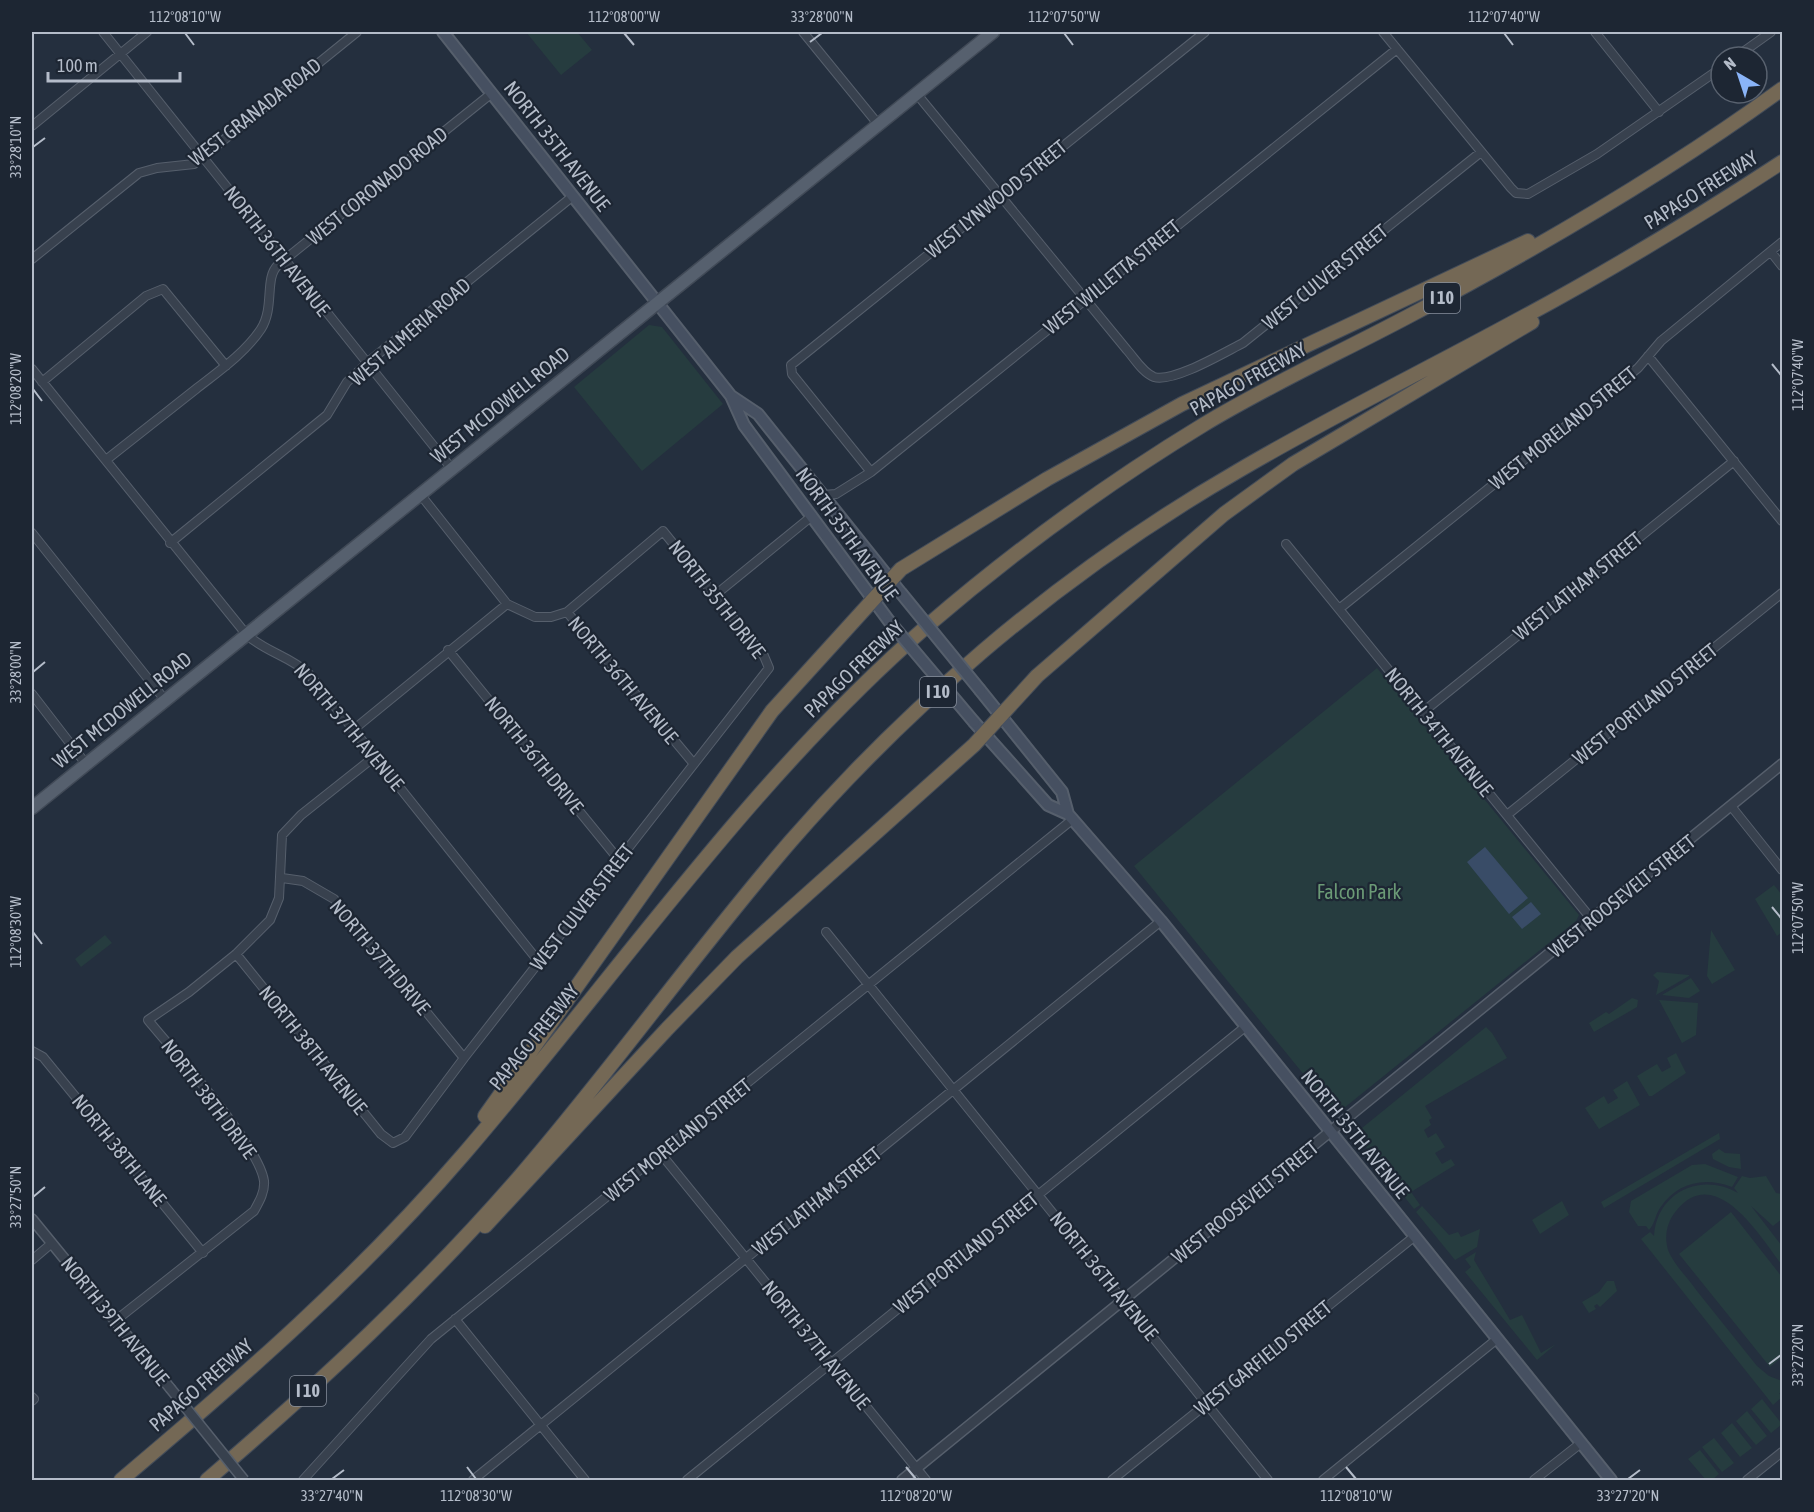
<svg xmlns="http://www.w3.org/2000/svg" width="1814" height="1512" font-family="'Asap Condensed',sans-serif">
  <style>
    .green { fill: #263c3f }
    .water { fill: #394c67 }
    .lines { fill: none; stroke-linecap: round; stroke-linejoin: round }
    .minor-casing { stroke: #565f6c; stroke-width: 10 }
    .tertiary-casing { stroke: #565f6c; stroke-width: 12 }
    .secondary-casing { stroke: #565f6c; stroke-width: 14 }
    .primary-casing { stroke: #414a57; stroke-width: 15 }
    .motorway-casing { stroke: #434c59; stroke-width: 16 }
    .minor { stroke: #38414e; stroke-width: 8 }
    .tertiary { stroke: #38414e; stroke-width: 9 }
    .secondary { stroke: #465061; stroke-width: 10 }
    .primary { stroke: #56606e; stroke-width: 12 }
    .motorway { stroke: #746855; stroke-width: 14 }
    .tertiary-bridge-casing { stroke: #565f6c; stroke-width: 12; stroke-linecap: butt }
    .secondary-bridge-casing { stroke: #565f6c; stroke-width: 14; stroke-linecap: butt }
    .tertiary-bridge { stroke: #38414e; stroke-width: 9 }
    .secondary-bridge { stroke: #465061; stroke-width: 10 }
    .ticks { fill: none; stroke: #b4bcc9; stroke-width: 2 }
    .labels { text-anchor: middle; stroke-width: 4.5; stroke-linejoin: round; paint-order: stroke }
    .shield { fill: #1d2633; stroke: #878f9c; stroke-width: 1.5 }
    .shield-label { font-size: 18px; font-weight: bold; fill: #b4bcc9 }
    .street-label { font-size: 20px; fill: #b4bcc9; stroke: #1d2633 }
    .park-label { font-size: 20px; fill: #6b9a76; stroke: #1d2633 }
    .neatline { fill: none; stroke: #b4bcc9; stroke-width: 2 }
    .ticks-label { font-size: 15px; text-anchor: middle; fill: #b4bcc9 }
  </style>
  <rect width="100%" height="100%" fill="#242f3e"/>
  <path class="green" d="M526 32H577L592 50 561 75Z
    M649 325 662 327 723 404 642 471 574 387Z
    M1377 668 1579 915 1576 921 1339 1112 1331 1108 1134 866Z
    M1774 885 1782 895V932L1777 936 1755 899Z
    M1711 930 1735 970 1712 984 1707 976Z
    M105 935 112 943 81 967 75 959Z
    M1657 972 1689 975V976L1656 995 1659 981 1653 975Z
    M1691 978 1700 991 1689 998 1662 995Z
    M1632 998 1638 1000 1637 1007 1594 1032 1589 1023 1606 1012 1609 1014Z
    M1659 1000 1698 1003 1696 1035 1682 1043Z
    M1486 1027 1492 1033 1507 1058 1425 1106 1432 1118 1429 1120 1431 1125 1424 1130 1428 1138 1436 1133 1445 1147 1435 1153 1442 1164 1451 1159 1455 1165 1411 1192 1420 1205 1414 1209 1361 1141 1362 1128Z
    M1676 1053 1686 1073 1652 1096H1649L1637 1076 1657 1064 1662 1072 1671 1067 1667 1058Z
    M1627 1081 1640 1105 1599 1129 1585 1108 1604 1096 1608 1104 1618 1098 1613 1090Z
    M1719 1133 1720 1139 1604 1208 1601 1202Z
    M1719 1149 1725 1153 1740 1154 1741 1169 1729 1167 1713 1159 1712 1154Z
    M1705 1164 1738 1177 1732 1187C1704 1176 1676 1183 1660 1208 1655 1215 1655 1224 1649 1230L1646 1226H1638L1629 1212 1631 1201 1692 1165Z
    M1742 1176 1750 1178 1766 1176 1776 1193 1782 1194V1219L1773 1226 1751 1206 1782 1246V1265C1761 1238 1716 1161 1676 1211 1667 1222 1664 1236 1668 1250 1674 1265 1688 1278 1697 1291 1717 1316 1737 1341 1757 1366L1769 1376 1782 1381V1393H1779L1782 1397 1773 1405 1641 1239 1650 1232 1654 1236C1657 1192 1701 1172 1738 1193L1734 1188Z
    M1562 1201 1569 1215 1540 1234 1532 1220Z
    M1422 1206 1449 1235 1458 1232 1461 1237 1480 1229 1477 1247 1455 1260 1416 1212Z
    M1731 1212 1782 1277V1357L1770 1367 1679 1254Z
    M1476 1252 1474 1260 1510 1320 1522 1315 1541 1353 1556 1344 1537 1360 1465 1272 1471 1267 1465 1259Z
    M1607 1281H1614L1617 1291 1600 1307 1597 1304 1594 1306 1596 1309 1589 1313 1582 1302 1599 1292Z
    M1762 1399 1782 1424 1771 1433 1751 1409Z
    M1747 1411 1767 1436 1756 1445 1736 1421Z
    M1732 1423 1752 1448 1740 1457 1721 1433Z
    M1714 1438 1734 1463 1722 1472 1702 1447Z
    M1700 1450 1719 1474 1712 1480H1706L1688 1459Z"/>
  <path class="water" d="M1485 847 1528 898 1509 914 1467 862Z
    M1531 902 1541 914 1522 929 1512 917Z"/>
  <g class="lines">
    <defs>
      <path id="minor" d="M103 32 452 469
        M803 32 878 124
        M1383 32 1511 188 1516 193 1528 194 1597 154 1721 68
        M1595 32 1659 112
        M1736 57 1771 32
        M916 93 1127 350C1135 359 1143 373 1154 377 1173 383 1225 352 1243 343L1481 152
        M32 126 147 32
        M1771 252 1782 266
        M32 259 139 173 157 168 194 164 357 32
        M1648 356 1782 521
        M32 369 246 634C265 652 290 656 309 674L539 962
        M42 382 146 296 163 289 226 366
        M106 460C136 436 166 413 196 389 219 371 245 353 261 329 275 307 264 278 278 265L492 93
        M871 472 792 374 791 365 1205 32
        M823 495 836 494 871 472 1397 49
        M32 533 165 700
        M170 543 327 415 347 382 367 363 573 196
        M1286 544 1593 921
        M714 596 812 516
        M1339 609 1638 368 1661 341 1782 242
        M567 612 694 764
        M448 650 619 860
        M32 694 86 764
        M1423 712 1734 461
        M353 730 507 604
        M1731 806 1782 870
        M1507 815 1782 593
        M282 878 303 881 334 899 464 1058
        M826 932 1268 1480
        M236 954 381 1134 393 1143 405 1137 464 1058 769 668 764 656 663 531 567 612 551 617H535L507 604 420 494
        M32 1051 43 1057 203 1253
        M661 1154 926 1480
        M32 1260 52 1243
        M455 1319 585 1480
        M115 1321 254 1211C259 1202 265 1192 264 1181 259 1145 174 1052 148 1020L189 992 236 954 270 920 279 898 282 835 301 815 374 757
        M32 1397 34 1399 32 1401
        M303 1480 431 1339 1073 819
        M473 1480 1161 921
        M687 1480 1245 1027
        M1112 1480 1415 1236
        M1323 1480 1497 1339
        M1534 1480 1581 1443
        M1747 1480 1782 1452"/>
      <path id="tertiary" d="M32 1219 170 1388
        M902 1480 1782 764"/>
      <path id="secondary" d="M443 32 731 396 744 425 889 621
        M731 396 758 414 901 593
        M980 690 1062 792 1068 814 1161 921 1611 1480
        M974 722 1048 805 1068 814"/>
      <path id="primary" d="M32 808 993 32"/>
      <path id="motorway" d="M485 1116 772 711 901 569 1047 479 1182 404 1528 241
        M485 1226 667 1029 737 957 974 745 1037 676 1224 514 1293 464 1532 322
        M121 1480C242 1378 360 1275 463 1155 617 976 749 781 927 626 1013 552 1106 484 1203 425 1269 385 1339 353 1407 317 1536 249 1664 175 1782 89
        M207 1480C318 1385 425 1286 521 1175 614 1067 697 950 790 842 849 774 914 710 983 651 1062 584 1148 523 1238 471 1328 418 1422 372 1514 322 1606 273 1695 219 1782 162"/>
    </defs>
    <use href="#minor" class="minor-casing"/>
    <use href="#tertiary" class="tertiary-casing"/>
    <use href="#secondary" class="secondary-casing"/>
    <use href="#primary" class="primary-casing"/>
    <use href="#motorway" class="motorway-casing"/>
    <use href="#minor" class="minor"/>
    <use href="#tertiary" class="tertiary"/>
    <use href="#secondary" class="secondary"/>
    <use href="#primary" class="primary"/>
    <use href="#motorway" class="motorway"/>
    <defs>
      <path id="tertiary-bridge" d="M170 1388 244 1480"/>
      <path id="secondary-bridge" d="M901 593 980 690
        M889 621 974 722"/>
    </defs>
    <use href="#tertiary-bridge" class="tertiary-bridge-casing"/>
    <use href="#secondary-bridge" class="secondary-bridge-casing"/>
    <use href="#tertiary-bridge" class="tertiary-bridge"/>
    <use href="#secondary-bridge" class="secondary-bridge"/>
  </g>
  <path class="ticks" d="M185 33 194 45M624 33 634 45M1064 33 1073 45M1504 33 1513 45M810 42 822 33M33 147 45 138M1772 364 1781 375M33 389 42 401M33 672 45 662M1772 907 1781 918M33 932 42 944M33 1197 45 1187M1769 1364 1781 1355M467 1467 476 1479M906 1467 916 1479M1346 1467 1356 1479M332 1479 344 1470M1628 1479 1640 1470"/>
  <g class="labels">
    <g class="shield">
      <rect x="1424" y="283" width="36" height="30" rx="4.5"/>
      <rect x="920" y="677" width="36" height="30" rx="4.5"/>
      <rect x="290" y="1376" width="36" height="30" rx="4.5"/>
    </g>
    <g class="shield-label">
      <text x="1442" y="304">I 10</text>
      <text x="938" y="698">I 10</text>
      <text x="308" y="1397">I 10</text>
    </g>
    <g class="street-label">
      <text transform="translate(255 112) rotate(-38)" y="7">WEST GRANADA ROAD</text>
      <text transform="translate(557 146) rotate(52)" y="7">NORTH 35TH AVENUE</text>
      <text transform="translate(377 186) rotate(-39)" y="7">WEST CORONADO ROAD</text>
      <text transform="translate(1701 190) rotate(-32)" y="7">PAPAGO FREEWAY</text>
      <text transform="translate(996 199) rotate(-39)" y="7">WEST LYNWOOD STREET</text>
      <text transform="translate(277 251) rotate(52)" y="7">NORTH 36TH AVENUE</text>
      <text transform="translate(1112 277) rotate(-39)" y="7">WEST WILLETTA STREET</text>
      <text transform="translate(1325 277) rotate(-39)" y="7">WEST CULVER STREET</text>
      <text transform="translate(410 332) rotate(-41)" y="7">WEST ALMERIA ROAD</text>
      <text transform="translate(1248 379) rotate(-29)" y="7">PAPAGO FREEWAY</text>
      <text transform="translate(500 405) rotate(-39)" y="7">WEST MCDOWELL ROAD</text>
      <text transform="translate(1563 428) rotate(-39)" y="7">WEST MORELAND STREET</text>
      <text transform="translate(847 534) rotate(54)" y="7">NORTH 35TH AVENUE</text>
      <text transform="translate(1578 586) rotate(-39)" y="7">WEST LATHAM STREET</text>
      <text transform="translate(717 599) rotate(52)" y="7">NORTH 35TH DRIVE</text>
      <text transform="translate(854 669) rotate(-44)" y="7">PAPAGO FREEWAY</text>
      <text transform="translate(623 680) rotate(50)" y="7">NORTH 36TH AVENUE</text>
      <text transform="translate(1645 704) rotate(-39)" y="7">WEST PORTLAND STREET</text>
      <text transform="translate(122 710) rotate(-39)" y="7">WEST MCDOWELL ROAD</text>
      <text transform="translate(349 727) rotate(50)" y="7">NORTH 37TH AVENUE</text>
      <text transform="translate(1439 732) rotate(51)" y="7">NORTH 34TH AVENUE</text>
      <text transform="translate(534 755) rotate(51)" y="7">NORTH 36TH DRIVE</text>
      <text transform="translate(1622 896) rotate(-39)" y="7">WEST ROOSEVELT STREET</text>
      <text transform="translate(582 907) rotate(-52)" y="7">WEST CULVER STREET</text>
      <text transform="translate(380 957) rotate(50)" y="7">NORTH 37TH DRIVE</text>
      <text transform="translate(534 1037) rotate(-51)" y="7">PAPAGO FREEWAY</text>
      <text transform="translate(313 1050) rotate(51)" y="7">NORTH 38TH AVENUE</text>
      <text transform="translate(209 1099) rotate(53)" y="7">NORTH 38TH DRIVE</text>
      <text transform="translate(1355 1134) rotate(51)" y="7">NORTH 35TH AVENUE</text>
      <text transform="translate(678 1140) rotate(-39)" y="7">WEST MORELAND STREET</text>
      <text transform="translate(119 1150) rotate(51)" y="7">NORTH 38TH LANE</text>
      <text transform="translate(817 1201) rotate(-39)" y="7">WEST LATHAM STREET</text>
      <text transform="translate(1245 1202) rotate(-39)" y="7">WEST ROOSEVELT STREET</text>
      <text transform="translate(966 1253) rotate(-39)" y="7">WEST PORTLAND STREET</text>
      <text transform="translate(1104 1276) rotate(51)" y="7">NORTH 36TH AVENUE</text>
      <text transform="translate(115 1321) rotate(51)" y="7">NORTH 39TH AVENUE</text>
      <text transform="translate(816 1345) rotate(51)" y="7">NORTH 37TH AVENUE</text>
      <text transform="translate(1263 1358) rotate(-39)" y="7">WEST GARFIELD STREET</text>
      <text transform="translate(201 1385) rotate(-41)" y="7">PAPAGO FREEWAY</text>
    </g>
    <g class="park-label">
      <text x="1359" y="899">Falcon Park</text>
    </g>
  </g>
  <rect width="1814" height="1512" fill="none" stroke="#1d2633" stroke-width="66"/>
  <g transform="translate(1739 75) rotate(321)"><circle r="28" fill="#1d2633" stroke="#59626f" stroke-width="1.5"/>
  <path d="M0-4.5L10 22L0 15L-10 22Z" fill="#8ab4f8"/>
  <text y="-9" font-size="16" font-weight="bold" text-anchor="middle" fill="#b4bcc9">N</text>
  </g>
  <path d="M48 72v9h132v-9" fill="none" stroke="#b4bcc9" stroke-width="3"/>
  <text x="57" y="72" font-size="18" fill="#b4bcc9" stroke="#1d2633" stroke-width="4.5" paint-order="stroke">100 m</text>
  <rect x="33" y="33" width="1748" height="1446" class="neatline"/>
  <g class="ticks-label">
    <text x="185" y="22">112°08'10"W</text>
    <text x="624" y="22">112°08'00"W</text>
    <text x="822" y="22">33°28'00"N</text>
    <text x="1064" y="22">112°07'50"W</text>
    <text x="1504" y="22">112°07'40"W</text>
    <text transform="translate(16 147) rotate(-90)" y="5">33°28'10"N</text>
    <text transform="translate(1798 375) rotate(-90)" y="5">112°07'40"W</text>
    <text transform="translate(16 389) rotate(-90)" y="5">112°08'20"W</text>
    <text transform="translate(16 672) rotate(-90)" y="5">33°28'00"N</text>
    <text transform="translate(1798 918) rotate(-90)" y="5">112°07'50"W</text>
    <text transform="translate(16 932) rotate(-90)" y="5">112°08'30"W</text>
    <text transform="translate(16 1197) rotate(-90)" y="5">33°27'50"N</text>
    <text transform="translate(1798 1355) rotate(-90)" y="5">33°27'20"N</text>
    <text x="332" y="1501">33°27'40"N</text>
    <text x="476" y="1501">112°08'30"W</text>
    <text x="916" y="1501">112°08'20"W</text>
    <text x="1356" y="1501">112°08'10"W</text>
    <text x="1628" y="1501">33°27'20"N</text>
  </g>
</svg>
